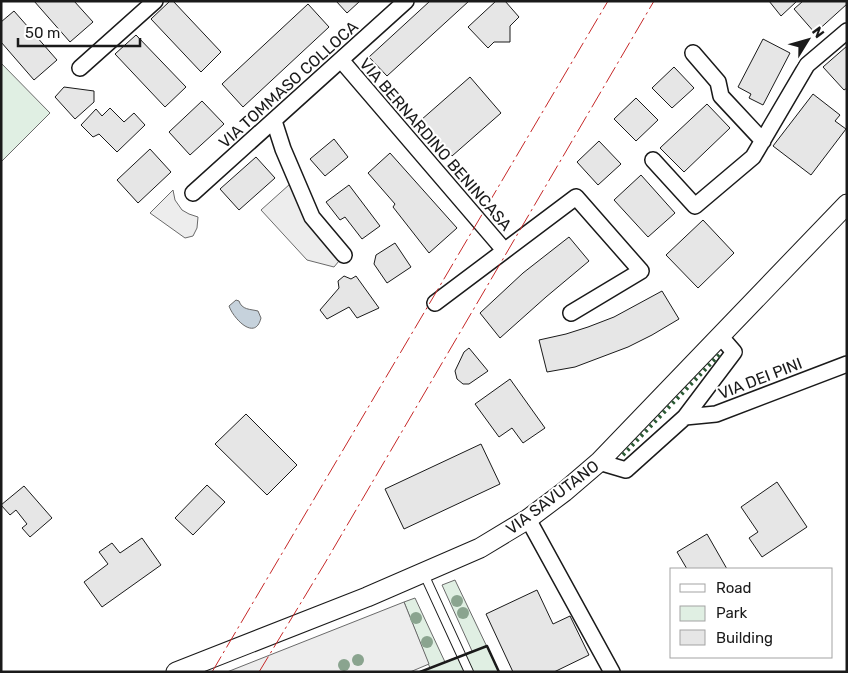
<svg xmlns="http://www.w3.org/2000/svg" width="848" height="673" font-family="Rubik,sans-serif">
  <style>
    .green { fill: #e0efe3; stroke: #6a6a6a }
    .parking { fill: #ededed; stroke: #6a6a6a }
    .water { fill: #c6d2dc; stroke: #6a6a6a }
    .building { fill: #e6e6e6; stroke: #1a1a1a }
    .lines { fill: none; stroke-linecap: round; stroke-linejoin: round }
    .service-casing { stroke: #1a1a1a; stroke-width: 10 }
    .minor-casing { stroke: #1a1a1a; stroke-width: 18 }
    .tertiary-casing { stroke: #1a1a1a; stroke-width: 21 }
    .service { stroke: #fff; stroke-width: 8 }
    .minor { stroke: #fff; stroke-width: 15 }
    .tertiary { stroke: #fff; stroke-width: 19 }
    .hedge { stroke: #2b5a34; stroke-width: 4; stroke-dasharray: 2.5 4; stroke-linecap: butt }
    .wall { stroke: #1a1a1a; stroke-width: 2.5 }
    .power { stroke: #c62828; stroke-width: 1; stroke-dasharray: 18 4 2.5 4; stroke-linecap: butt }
    .tree { fill: #8aa48f }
    .labels { text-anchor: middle; stroke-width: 4; stroke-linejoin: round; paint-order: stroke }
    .street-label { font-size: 16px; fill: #1a1a1a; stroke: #fff }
  </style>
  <rect width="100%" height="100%" fill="#fff"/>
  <path class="green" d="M1 63 50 113 1 162Z
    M455 580 499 672H420L430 668 404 602 415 598 445 662 472 651 442 585Z"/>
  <path class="parking" d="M290 184 344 255 334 267 307 260 261 210Z
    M173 190 175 200 182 210 189 214 198 217 197 228 193 236 185 238 150 213Z
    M404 602 429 664 410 672H227Z"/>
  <path class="water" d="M236 300 239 301C242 310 250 309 258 311L261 318C255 342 233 318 229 306Z"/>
  <path class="building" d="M34 1H74L93 22 70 42Z
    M170 1H173L221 52 201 72 151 19Z
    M336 1H360L347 13Z
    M430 1H469L387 76 369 57Z
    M496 1H505L519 17 510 26V42H494L488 48 468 27Z
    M769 1H797L781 16Z
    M803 1H847V4L815 33 794 9Z
    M308 4 329 27 243 107 222 84Z
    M14 11 57 60 34 80 1 42V22Z
    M136 35 186 87 165 107 115 54Z
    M763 39 790 53 763 105 749 98 751 94 738 87Z
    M847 46V88L844 90 823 67Z
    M674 67 694 88 672 108 652 88Z
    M470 77 501 113 452 156 421 120Z
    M64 87 94 91V102L75 119 55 97Z
    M813 94 840 115 835 121 846 129 811 175 773 146Z
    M636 98 658 120 636 141 614 119Z
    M202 101 224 124 190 155 169 132Z
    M707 104 730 128 684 172 660 148Z
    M110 108 124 122 134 113 145 125 117 152 99 134 93 137 81 125 96 109 102 116Z
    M334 139 348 157 325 176 310 159Z
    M599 141 621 164 598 185 577 162Z
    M150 149 171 172 138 203 117 180Z
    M390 153 457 228 429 253 393 207 395 204 368 173Z
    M256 157 275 178 239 210 220 189Z
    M641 175 675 213 648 237 614 200Z
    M349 185 380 226 362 239 345 217 340 220 326 202Z
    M703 220 734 253 698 288 666 255Z
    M569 237 589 261 546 297 500 338 480 313 523 273Z
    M395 243 411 267 387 283 374 264 376 255Z
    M344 276 351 279 356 276 379 308 357 318 349 307 327 319 320 310 339 288 338 281Z
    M662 291 679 319 652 335 628 347 575 367 547 372 539 340 566 334 588 327 614 317Z
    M469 348 488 371 469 384H463L457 379 455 371 464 352Z
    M510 379 545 428 523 443 512 428 499 437 475 404Z
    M246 414 297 465 267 495 215 444Z
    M481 444 500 484 404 529 385 489Z
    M777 482 807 527 762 557 749 538 758 532 741 507Z
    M207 485 225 502 193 535 175 518Z
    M24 486 52 518 30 537 22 528 27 524 16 510 10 515 1 505Z
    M707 534 727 569H687L677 552Z
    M142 538 161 565 102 607 84 582 108 564 99 552 112 543 120 553Z
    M537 590 553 624 570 616 589 655 554 672H513L486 614Z"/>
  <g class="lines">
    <defs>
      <path id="service" d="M423 572 469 672"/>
      <path id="minor" d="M693 53 718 82 721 96 763 141
        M341 60 504 250
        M80 68 155 1
        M274 121 283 149 312 217 344 255
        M653 160 695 206 753 157 807 65 847 31
        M193 193 406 1
        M435 303 576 197 641 271 571 313
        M685 417 716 414 847 364
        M599 462 626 470 685 417 734 352 721 337
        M528 519 612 672"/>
      <path id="tertiary" d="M176 672 367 597 480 548 528 519 564 492 599 462 847 204"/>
    </defs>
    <use href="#service" class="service-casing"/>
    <use href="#minor" class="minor-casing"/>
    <use href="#tertiary" class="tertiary-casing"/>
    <use href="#service" class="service"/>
    <use href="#minor" class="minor"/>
    <use href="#tertiary" class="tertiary"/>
    <path class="hedge" d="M623 455 721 353"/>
    <path class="wall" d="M420 672 487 646 499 672"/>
    <path class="power" d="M212 672 608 1
      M259 672 325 563 654 1"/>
  </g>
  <g class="tree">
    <circle cx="457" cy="601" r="6"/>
    <circle cx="463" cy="613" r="6"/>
    <circle cx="416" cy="618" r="6"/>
    <circle cx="427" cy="642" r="6"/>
    <circle cx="358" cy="660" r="6"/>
    <circle cx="344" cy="665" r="6"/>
  </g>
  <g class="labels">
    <g class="street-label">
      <text transform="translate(288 84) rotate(-42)" y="6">VIA TOMMASO COLLOCA</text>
      <text transform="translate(436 144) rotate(49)" y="6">VIA BERNARDINO BENINCASA</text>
      <text transform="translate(760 378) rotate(-21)" y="6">VIA DEI PINI</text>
      <text transform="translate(552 497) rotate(-37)" y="6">VIA SAVUTANO</text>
    </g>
  </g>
  <rect width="848" height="673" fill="none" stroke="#1a1a1a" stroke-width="5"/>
  <rect x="670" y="568" width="162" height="90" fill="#ffffff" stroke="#a3a3a3"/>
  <rect x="680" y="584" width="25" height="8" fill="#ffffff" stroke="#a3a3a3"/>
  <text x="716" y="593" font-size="15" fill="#1a1a1a">Road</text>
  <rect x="680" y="606" width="25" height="15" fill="#e0efe3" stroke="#a3a3a3"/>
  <text x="716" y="618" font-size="15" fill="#1a1a1a">Park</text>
  <rect x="680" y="630" width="25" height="15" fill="#e6e6e6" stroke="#a3a3a3"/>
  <text x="716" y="643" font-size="15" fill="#1a1a1a">Building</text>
  <g transform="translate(808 40) rotate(53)" stroke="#ffffff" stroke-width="4" paint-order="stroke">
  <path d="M0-4L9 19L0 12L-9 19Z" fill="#1a1a1a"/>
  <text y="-8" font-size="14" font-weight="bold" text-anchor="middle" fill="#1a1a1a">N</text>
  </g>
  <path d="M18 38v8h122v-8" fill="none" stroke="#1a1a1a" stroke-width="2.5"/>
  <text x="25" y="38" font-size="15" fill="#1a1a1a" stroke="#ffffff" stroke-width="4" paint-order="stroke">50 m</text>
</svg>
